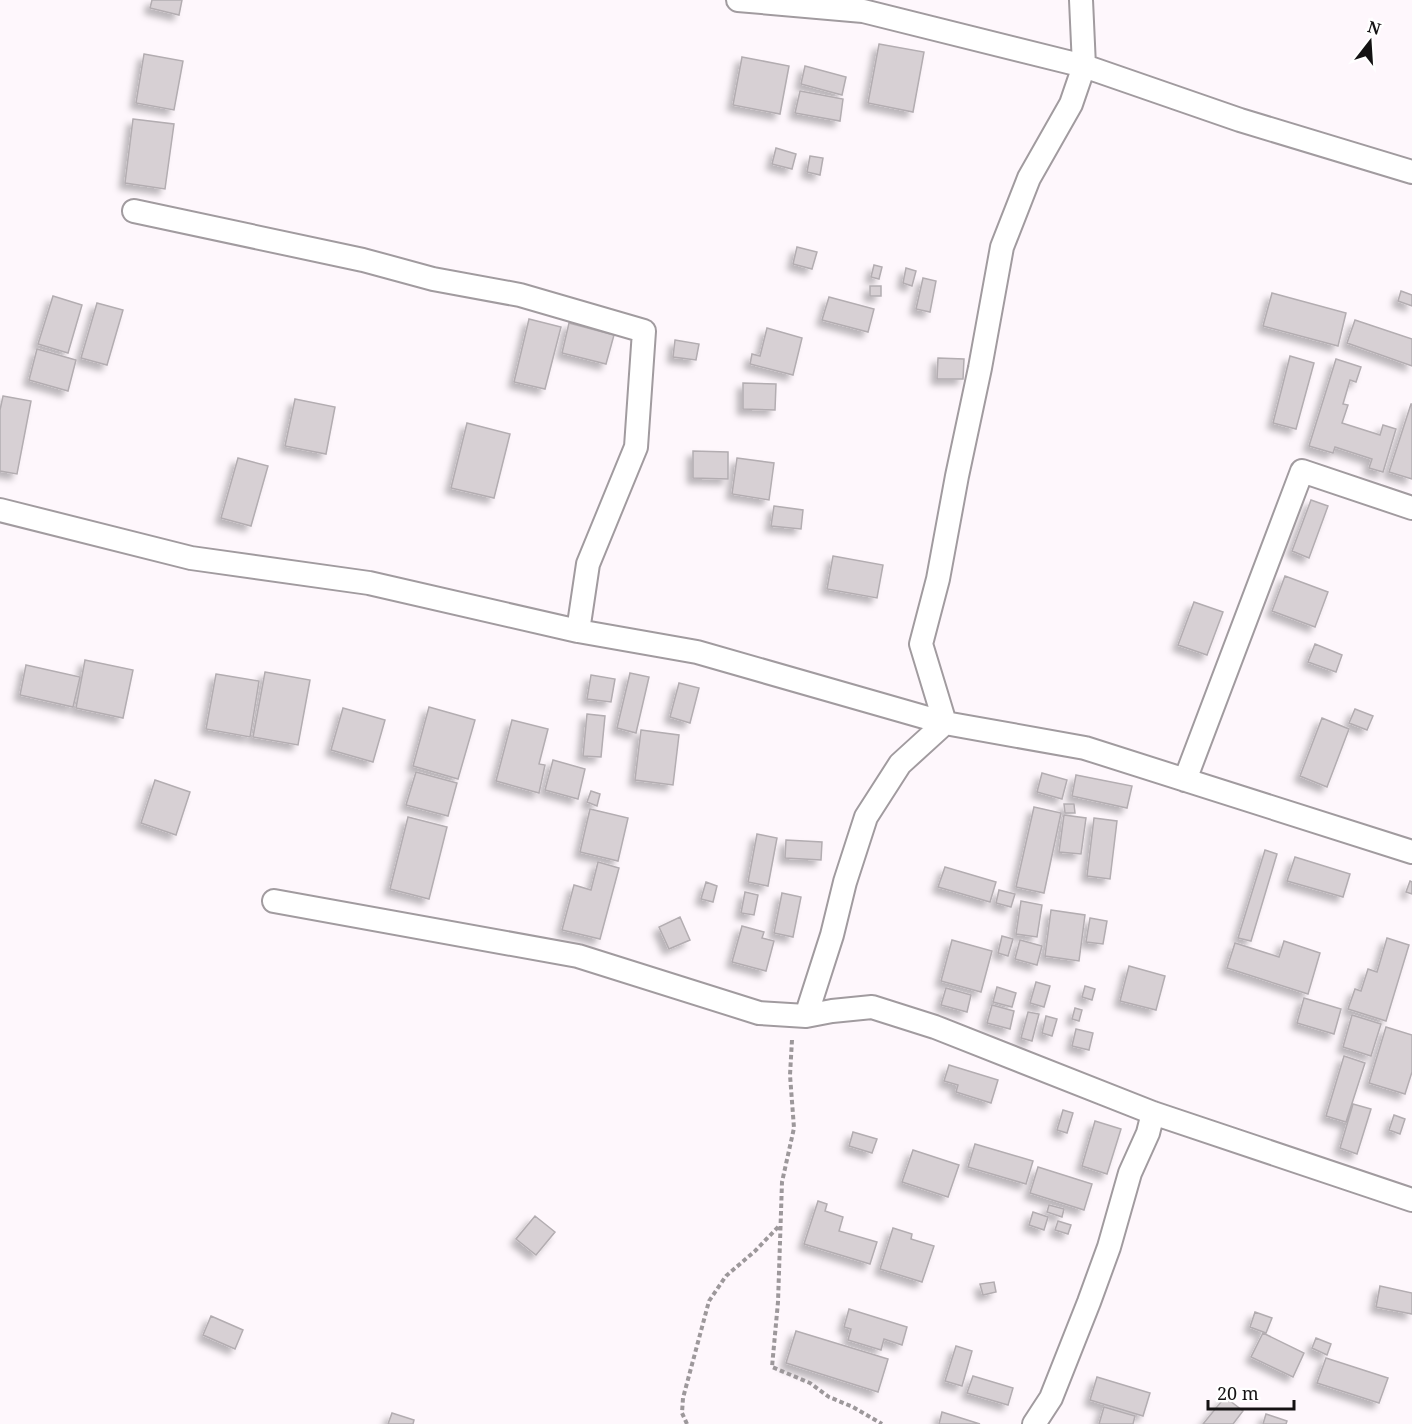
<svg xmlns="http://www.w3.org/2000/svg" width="1412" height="1424" font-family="'Noto Serif',serif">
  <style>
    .building { fill: #d7d0d4; stroke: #b3adb1; stroke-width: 1.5; filter: url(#shadow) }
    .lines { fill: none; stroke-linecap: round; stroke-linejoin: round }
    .street-casing { stroke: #a19b9f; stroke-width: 26 }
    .path { stroke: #9d989b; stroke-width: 4; stroke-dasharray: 4.5 3; stroke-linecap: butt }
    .street { stroke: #fff; stroke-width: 22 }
  </style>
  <defs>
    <filter id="shadow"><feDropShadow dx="-5.5" dy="5.5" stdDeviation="3" flood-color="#0004"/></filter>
  </defs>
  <rect width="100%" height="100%" fill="#fef7fc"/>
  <path class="building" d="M152 0H182L179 15 150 8Z
    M879 44 924 52 913 112 868 103Z
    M144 54 183 61 174 110 136 103Z
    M742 57 789 66 780 114 733 105Z
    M805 66 846 77 842 95 801 84Z
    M800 91 843 99 840 121 795 113Z
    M133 119 174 124 165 189 125 183Z
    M776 148 796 154 792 169 772 164Z
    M810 156 823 158 820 175 807 172Z
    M797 247 817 252 812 269 793 264Z
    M874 265 882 267 879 279 871 277Z
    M906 268 916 271 912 286 903 283Z
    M923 278 936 281 930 312 916 309Z
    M870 286H881V296H870Z
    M1401 291 1412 295V306L1398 301Z
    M1272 293 1346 313 1338 346 1263 326Z
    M53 296 82 305 68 353 38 344Z
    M829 297 874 309 868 332 822 320Z
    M97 303 123 310 107 365 81 358Z
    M529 319 561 327 545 389 514 382Z
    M1355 320 1412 339V366L1347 343Z
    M569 323 614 335 606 364 562 353Z
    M767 328 802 338 793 375 750 364 752 354 760 356Z
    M675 340 699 344 696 360 673 357Z
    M37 349 76 360 68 391 29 380Z
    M1290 356 1314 363 1296 429 1273 423Z
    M938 358 964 359 963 379H937Z
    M1336 359 1361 367 1356 382 1350 380 1343 404 1348 405 1342 423 1380 435 1383 425 1396 429 1383 472 1369 468 1372 459 1335 447 1333 453 1309 446Z
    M743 383 776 384 775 410 743 409Z
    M3 396 31 401 17 474 0 471V410Z
    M295 399 335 407 326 454 285 446Z
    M1411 404H1412V479L1389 472Z
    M467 423 510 434 494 498 451 488Z
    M693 451 728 452V479L693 478Z
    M238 458 268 466 251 526 221 518Z
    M737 458 774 463 769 500 732 494Z
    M1311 500 1328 506 1309 558 1292 551Z
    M774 506 803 510 801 529 771 526Z
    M833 556 883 565 877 598 827 589Z
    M1285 576 1328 592 1315 627 1272 611Z
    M1194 602 1223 612 1207 655 1178 645Z
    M1315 644 1342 655 1336 672 1308 662Z
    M85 660 133 670 123 718 76 708Z
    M26 665 80 677 73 707 20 695Z
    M265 672 310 680 298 745 253 737Z
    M630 673 649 677 636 733 617 728Z
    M216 674 259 681 250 737 206 729Z
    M591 675 615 679 611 702 587 699Z
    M679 683 699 688 690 723 670 717Z
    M429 707 475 720 458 779 413 766Z
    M343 708 385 720 373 762 331 750Z
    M1355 709 1373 716 1367 730 1349 723Z
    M587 714 605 716 601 757 583 756Z
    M1322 718 1349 729 1327 787 1300 776Z
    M512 720 548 729 539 764 545 765 539 793 496 781Z
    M641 730 679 735 673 785 635 780Z
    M553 760 585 769 578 799 545 790Z
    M416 772 457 783 448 816 406 805Z
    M1042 773 1067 780 1062 799 1037 792Z
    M1076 775 1132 786 1127 808 1072 796Z
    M155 780 190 792 176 835 141 823Z
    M591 791 600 794 597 806 587 802Z
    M1064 804H1074L1075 813H1065Z
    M1034 807 1061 813 1044 893 1016 887Z
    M590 809 628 818 618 861 580 852Z
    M1064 815 1086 818 1081 854 1059 852Z
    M408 817 447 827 429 899 390 889Z
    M1094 818 1117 821 1110 879 1087 876Z
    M757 834 777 838 768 886 748 882Z
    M786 840 822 842 821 860 785 858Z
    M1265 850 1277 854 1251 941 1238 938Z
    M1295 857 1350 874 1343 897 1287 881Z
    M598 862 619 868 600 939 562 930 574 885 591 890Z
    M945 867 996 882 990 902 938 887Z
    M1410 881 1412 882V894L1406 892Z
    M706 882 717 886 713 902 701 899Z
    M999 890 1015 894 1011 907 996 903Z
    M745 892 758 895 754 915 741 913Z
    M782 893 801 897 793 937 774 933Z
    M1021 901 1042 905 1037 937 1016 934Z
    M1051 910 1085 915 1079 961 1045 956Z
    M680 917 690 940 669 949 659 927Z
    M1090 918 1107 921 1103 944 1086 942Z
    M742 926 764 932 762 938 774 941 766 971 732 962Z
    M1002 936 1013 939 1008 956 998 953Z
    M1387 938 1409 945 1386 1021 1348 1009 1355 989 1361 991 1368 969 1377 972Z
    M952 940 992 951 981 992 941 981Z
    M1020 940 1042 946 1037 965 1015 959Z
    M1284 941 1320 953 1308 994 1227 968 1235 943 1279 957Z
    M1129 966 1165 976 1156 1010 1120 1001Z
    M1036 982 1050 986 1044 1007 1030 1003Z
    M1085 986 1095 989 1092 1000 1082 997Z
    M997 987 1016 993 1012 1007 993 1002Z
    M946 988 971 995 967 1012 941 1005Z
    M1304 998 1341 1009 1334 1034 1297 1023Z
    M992 1005 1014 1011 1010 1029 987 1023Z
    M1075 1008 1082 1010 1079 1021 1072 1019Z
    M1028 1012 1039 1014 1032 1041 1021 1038Z
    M1352 1015 1381 1024 1371 1056 1343 1047Z
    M1046 1016 1057 1019 1052 1036 1042 1033Z
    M1386 1027 1412 1035V1072L1405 1094 1369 1083Z
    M1076 1029 1093 1033 1089 1050 1072 1046Z
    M1344 1056 1365 1063 1346 1122 1326 1116Z
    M949 1065 998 1080 991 1103 956 1092 958 1085 944 1081Z
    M1353 1104 1371 1109 1357 1154 1340 1148Z
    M1063 1110 1073 1113 1067 1133 1057 1130Z
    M1394 1115 1405 1119 1400 1134 1389 1130Z
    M1095 1121 1121 1129 1107 1174 1082 1166Z
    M853 1132 877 1139 872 1153 849 1146Z
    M975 1144 1033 1161 1026 1184 968 1167Z
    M913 1150 959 1165 948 1197 902 1182Z
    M1038 1167 1092 1184 1084 1210 1030 1193Z
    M818 1201 827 1204 825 1211 843 1217 839 1231 877 1242 870 1264 804 1244Z
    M1049 1205 1064 1209 1062 1217 1047 1212Z
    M1033 1212 1048 1217 1044 1230 1029 1225Z
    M535 1216 555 1232 536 1255 516 1239Z
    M1058 1221 1071 1225 1068 1234 1055 1230Z
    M893 1228 912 1234 911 1239 934 1246 922 1282 880 1269Z
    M994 1282 996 1292 983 1295 980 1284Z
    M1380 1286 1412 1293V1314L1376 1307Z
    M849 1309 907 1327 902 1345 884 1339 881 1350 848 1340 851 1329 844 1327Z
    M1255 1312 1272 1318 1266 1333 1250 1327Z
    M211 1316 243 1330 235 1349 203 1335Z
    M796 1331 888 1359 878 1392 786 1363Z
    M1263 1333 1304 1353 1293 1377 1251 1357Z
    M1316 1338 1331 1344 1327 1355 1312 1348Z
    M956 1346 972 1351 962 1386 945 1381Z
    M1326 1358 1388 1378 1379 1403 1317 1383Z
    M973 1376 1013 1388 1008 1405 967 1393Z
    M1097 1377 1150 1393 1143 1416 1090 1400Z
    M1225 1397 1243 1411 1233 1424H1203Z
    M1104 1407 1135 1416 1133 1424H1099Z
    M942 1412 980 1424H939Z
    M392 1413 414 1420 413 1424H388Z
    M1266 1414 1287 1421 1286 1424H1263Z"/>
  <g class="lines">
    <defs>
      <path id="street" d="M738 0 863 11 1084 66 1240 120 1412 172
        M134 211 363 260 433 279 520 295 644 331 636 447 588 564 578 631
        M0 510 191 558 369 583 578 631 697 652 945 723 1085 748 1412 852
        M1185 780 1302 471 1412 508
        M274 901 578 956 759 1013 806 1016 832 1011 872 1007 935 1027 1153 1113 1412 1200
        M806 1016 832 935 845 882 866 817 900 764 945 723 921 644 938 579 957 476 980 368 1002 247 1029 178 1071 104 1084 66 1081 0
        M1034 1424 1051 1398 1089 1302 1109 1247 1130 1173 1148 1133 1153 1113"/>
    </defs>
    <use href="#street" class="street-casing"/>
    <path class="path" d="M792 1040 790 1075 794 1128 782 1182 778 1302 772 1367 810 1383 829 1397 853 1407 882 1424
      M687 1424 682 1413 683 1398 709 1301 726 1276 755 1251 780 1225"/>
    <use href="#street" class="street"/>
  </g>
  <g transform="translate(1370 42) rotate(17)" stroke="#ffffff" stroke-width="4.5" paint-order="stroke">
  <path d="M0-4.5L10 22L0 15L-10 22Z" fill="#141213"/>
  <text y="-9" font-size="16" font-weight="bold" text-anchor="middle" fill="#141213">N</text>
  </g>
  <path d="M1208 1400v9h86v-9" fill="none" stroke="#141213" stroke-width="3"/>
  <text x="1217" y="1400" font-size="18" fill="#141213" stroke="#ffffff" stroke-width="4.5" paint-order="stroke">20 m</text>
</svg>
